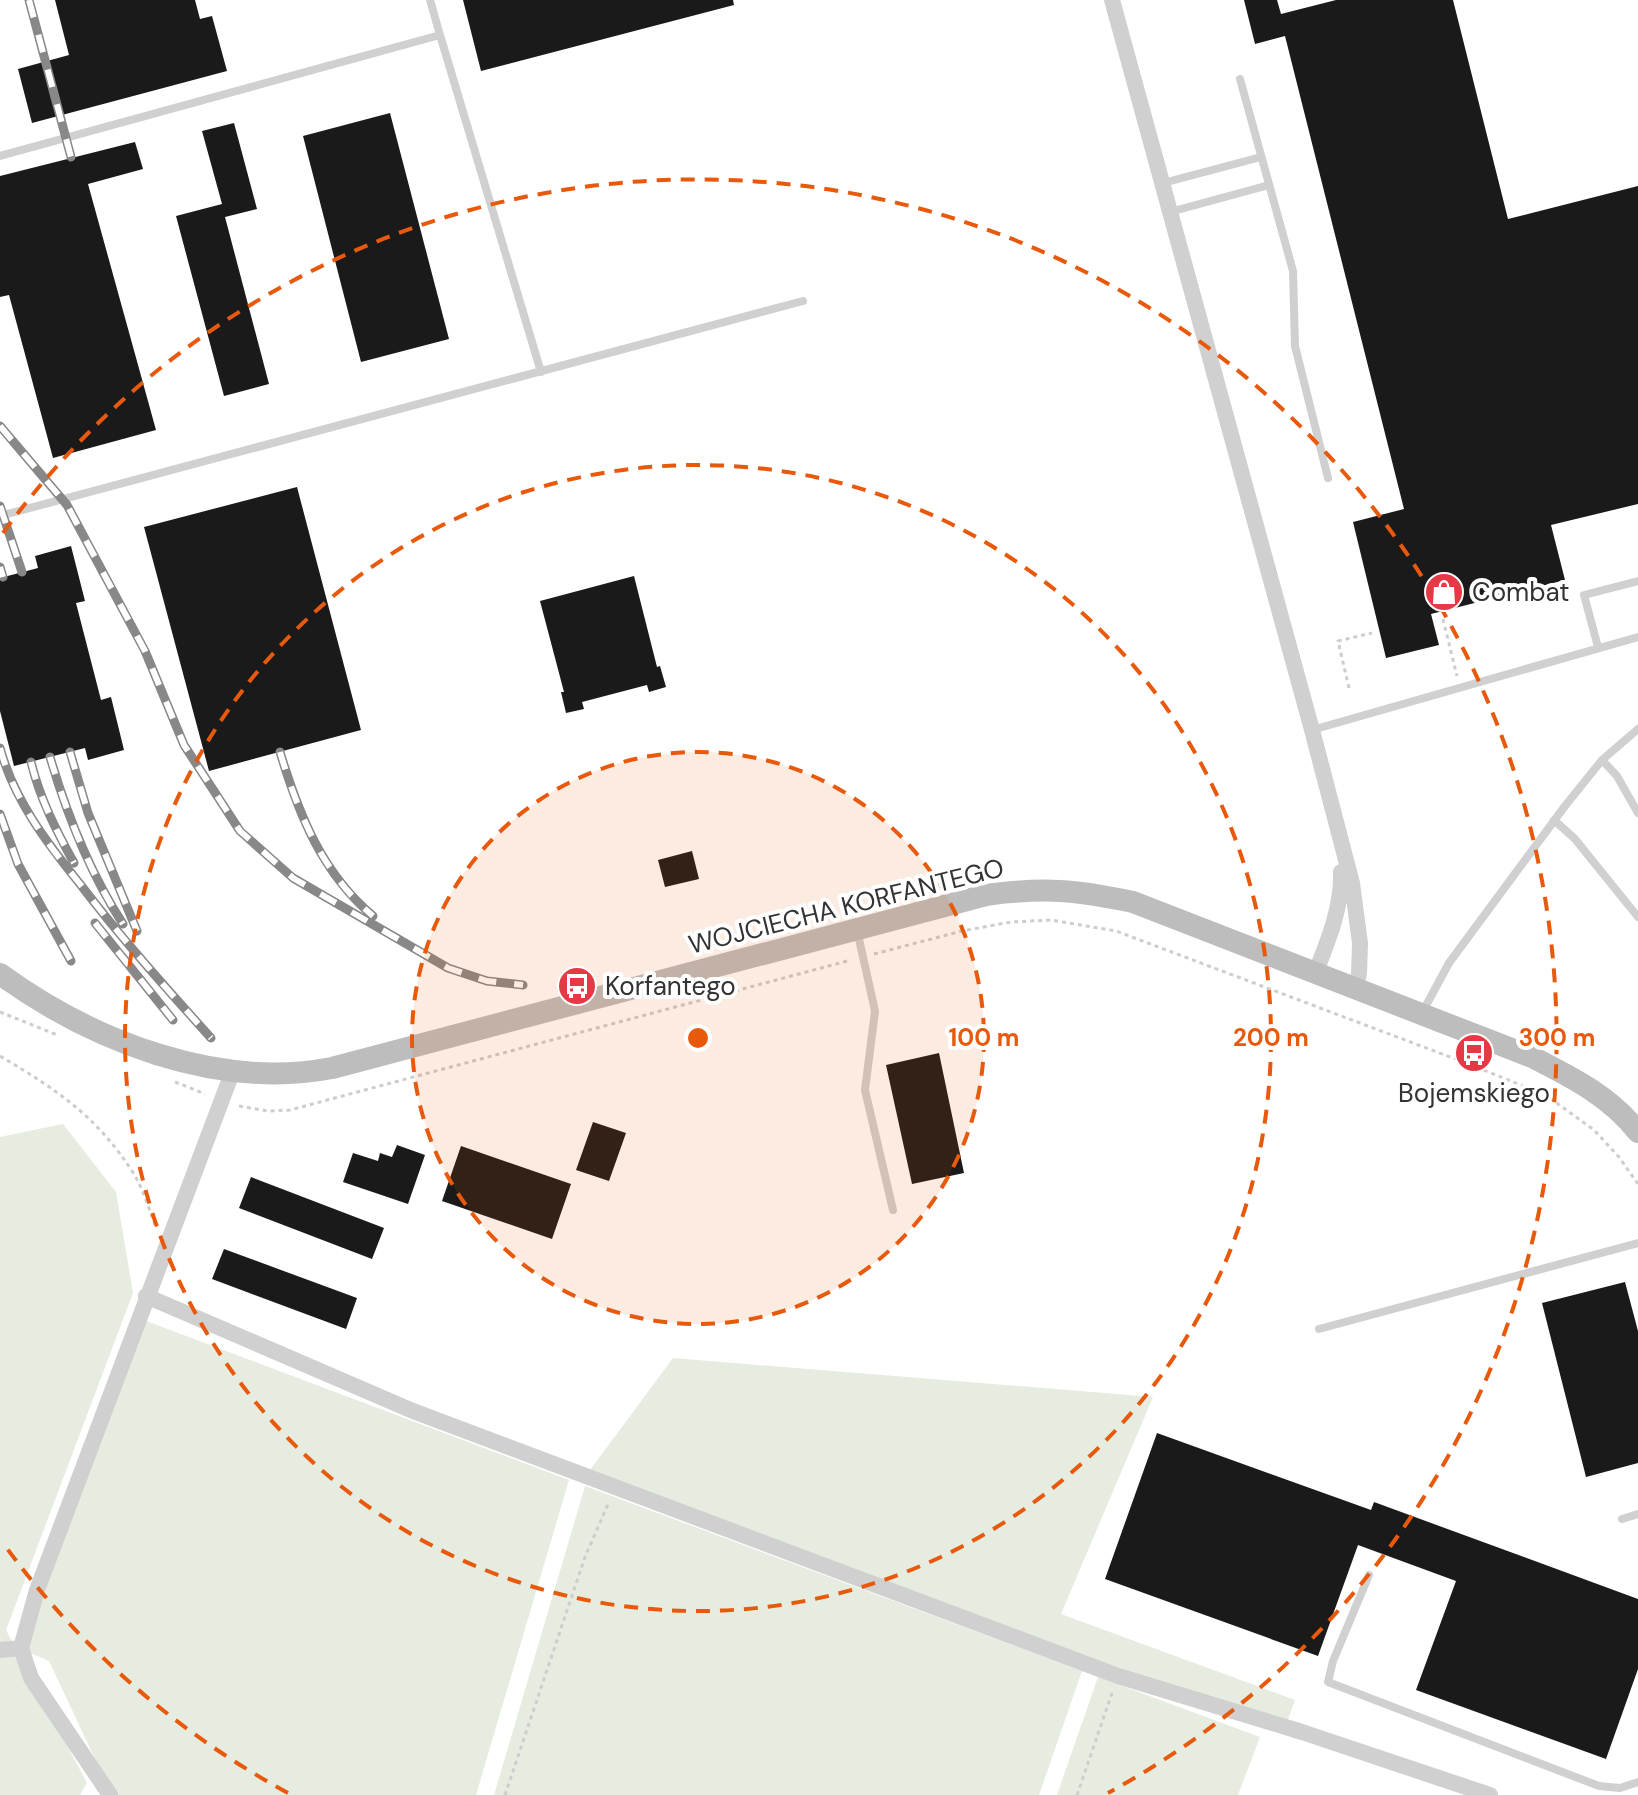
<svg xmlns="http://www.w3.org/2000/svg" width="1638" height="1795" font-family="'DM Sans',sans-serif">
  <style>
    .green { fill: #e6ecdf }
    .building { fill: #1a1a1a }
    .lines { fill: none; stroke-linecap: round; stroke-linejoin: round }
    .path { stroke: #cdcdcd; stroke-width: 3; stroke-dasharray: 4 4; stroke-linecap: butt }
    .lane { stroke: #d0d0d0; stroke-width: 8 }
    .street { stroke: #d0d0d0; stroke-width: 16 }
    .secondary { stroke: #bdbdbd; stroke-width: 22 }
    .rail-casing { stroke: #888; stroke-width: 9 }
    .rail { stroke: #fff; stroke-width: 6; stroke-dasharray: 18; stroke-linecap: butt }
    .ring { fill: none; stroke: #e8590c; stroke-width: 4; stroke-dasharray: 14 10 }
    .labels { text-anchor: middle; stroke-width: 8; stroke-linejoin: round; paint-order: stroke }
    .poi-label { font-size: 26px; fill: #333; stroke: #fff; text-anchor: start }
    .street-label { font-size: 26px; fill: #333; stroke: #fff }
    .centre { fill: #e8590c; stroke: #fff; stroke-width: 4 }
    .ring-label { font-size: 24px; text-anchor: middle; font-weight: bold; fill: #e8590c; stroke: #fff; stroke-width: 8; stroke-linejoin: round; paint-order: stroke }
  </style>
  <rect width="100%" height="100%" fill="#fff"/>
  <path class="green" d="M63 1124 116 1192 133 1293 6 1630 87 1783 80 1795H0V1137Z
    M141 1319 569 1480 476 1795H112L49 1661 21 1649Z
    M673 1358 1153 1397 1061 1614 1295 1700 1285 1728 616 1487 590 1470Z
    M585 1486 1082 1671 1039 1795H494Z
    M1098 1677 1260 1737 1238 1795H1057Z"/>
  <path class="building" d="M55 0H195L200 19 212 16 227 71 32 123 18 69 69 55Z
    M463 0H733L734 5 481 71Z
    M1244 0H1277L1281 14 1336 0H1453L1508 219 1638 186V504L1551 525 1565 580 1431 614 1439 645 1386 658 1353 522 1404 509 1285 36 1255 44Z
    M390 113 449 339 361 362 303 136Z
    M234 123 257 209 225 217 269 384 224 396 176 216 222 204 202 131Z
    M135 142 143 169 88 184 156 430 53 458 9 295 0 297V176Z
    M297 487 361 730 209 771 144 527Z
    M71 546 85 601 76 603 101 700 111 697 124 750 88 760 85 748 14 766 0 711V578L38 568 35 556Z
    M634 576 657 667 660 666 666 687 649 692 647 685 582 702 584 709 566 713 561 692H564L540 601Z
    M692 851 699 879 665 887 658 860Z
    M939 1053 964 1173 912 1184 886 1065Z
    M593 1122 626 1133 609 1181 576 1170Z
    M397 1145 425 1155 408 1204 343 1182 353 1153 378 1161 380 1153 392 1157Z
    M461 1146 571 1184 552 1239 442 1201Z
    M251 1177 384 1228 372 1259 239 1208Z
    M224 1249 357 1298 346 1329 212 1279Z
    M1625 1282 1638 1331V1463L1586 1477 1542 1303Z
    M1157 1433 1371 1510 1374 1502 1638 1599V1669L1606 1759 1416 1690 1456 1581 1358 1545 1318 1656 1105 1579Z"/>
  <g class="lines">
    <path class="path" d="M1443 619 1457 676
      M1349 688 1338 641 1372 633
      M874 954 962 931 1011 922 1051 920 1116 931 1474 1066 1547 1096 1594 1130 1619 1157 1638 1184
      M0 1012 57 1035
      M0 1056C57 1090 97 1116 134 1174 143 1189 149 1209 155 1225
      M175 1082 205 1094
      M239 1106 268 1111 290 1110 851 960
      M505 1795 585 1557 609 1502
      M1077 1795 1112 1693"/>
    <path class="lane" d="M430 0 440 35
      M1240 79 1293 271 1295 346 1328 478
      M0 156 440 35 541 372
      M1163 183 1261 157
      M1170 212 1269 185
      M0 516 803 301
      M1598 647 1584 595 1638 581
      M1312 730 1638 637
      M1602 760 1617 776 1638 813
      M1554 820 1575 839 1638 917
      M857 930 875 1011 865 1090 893 1210
      M1422 1013 1449 963 1565 806 1602 760 1638 729
      M1319 1329 1638 1243
      M1622 1519 1638 1514
      M1369 1575 1333 1661 1328 1682 1599 1786 1620 1788 1638 1782"/>
    <path class="street" d="M1112 0 1312 730 1352 883 1360 943 1359 974 1355 989
      M1315 974C1328 941 1342 908 1341 872
      M146 1296 413 1411 1118 1676 1302 1732 1490 1795
      M0 1650 21 1648
      M110 1795 31 1678 21 1648 37 1590 232 1073"/>
    <path class="secondary" d="M0 974C92 1041 218 1090 332 1068L986 895C1044 887 1076 890 1133 902L1532 1057C1571 1077 1610 1096 1638 1132"/>
    <defs>
      <path id="rail" d="M29 0 71 157
        M0 426 67 505 145 651 184 745 240 831 293 878 448 968 487 981 523 985
        M0 506 22 572
        M0 567 3 577
        M0 748C14 800 47 843 80 884 121 938 166 988 211 1038
        M70 752 88 813 137 931
        M280 752C299 815 322 873 373 916
        M50 757C67 815 90 873 123 924
        M31 762C40 799 56 830 74 863
        M0 814 18 864 71 961
        M95 923 173 1020"/>
    </defs>
    <use href="#rail" class="rail-casing"/>
    <use href="#rail" class="rail"/>
  </g>
  <circle cx="698" cy="1038" r="286" fill="#e8590c" fill-opacity=".12"/>
  <g class="ring">
    <circle cx="698" cy="1038" r="286"/>
    <circle cx="698" cy="1038" r="573"/>
    <path d="M288 1793A859 859 0 0 1 3 1543M3 533A859 859 0 1 1 1108 1793"/>
  </g>
  <defs>
    <symbol id="shop-disc" viewBox="-11 -11 22 22"><circle r="9.5" fill="#e63946" stroke="#fff"/><path d="M-5-2.5h2.3a2.7 3.5 0 0 1 5.4 0H5L5.5 6h-11ZM-1.5-2.5h3a1.5 2.3 0 0 0-3 0Z" fill="#fff"/></symbol>
    <symbol id="bus-disc" viewBox="-11 -11 22 22"><circle r="9.5" fill="#e63946" stroke="#fff"/><path d="M-5-6H5V4H4V6H2V4H-2V6H-4V4H-5ZM-3.5-4V0h7V-4ZM-3.5 1.2v1.5H-2V1.2ZM2 1.2v1.5H3.5V1.2Z" fill="#fff"/></symbol>
  </defs>
  <g fill-rule="evenodd">
    <use href="#shop-disc" x="1422" y="570" width="44" height="44"/>
    <use href="#bus-disc" x="555" y="964" width="44" height="44"/>
    <use href="#bus-disc" x="1452" y="1031" width="44" height="44"/>
  </g>
  <g class="labels">
    <g class="poi-label">
      <text x="1472" y="601">Combat</text>
      <text x="605" y="995">Korfantego</text>
      <text x="1474" y="1102" text-anchor="middle">Bojemskiego</text>
    </g>
    <g class="street-label">
      <text transform="translate(846 906) rotate(-14)" y="9">WOJCIECHA KORFANTEGO</text>
    </g>
  </g>
  <circle cx="698" cy="1038" r="12" class="centre"/>
  <g class="ring-label">
    <text x="984" y="1046">100 m</text>
    <text x="1271" y="1046">200 m</text>
    <text x="1557" y="1046">300 m</text>
  </g>
</svg>
